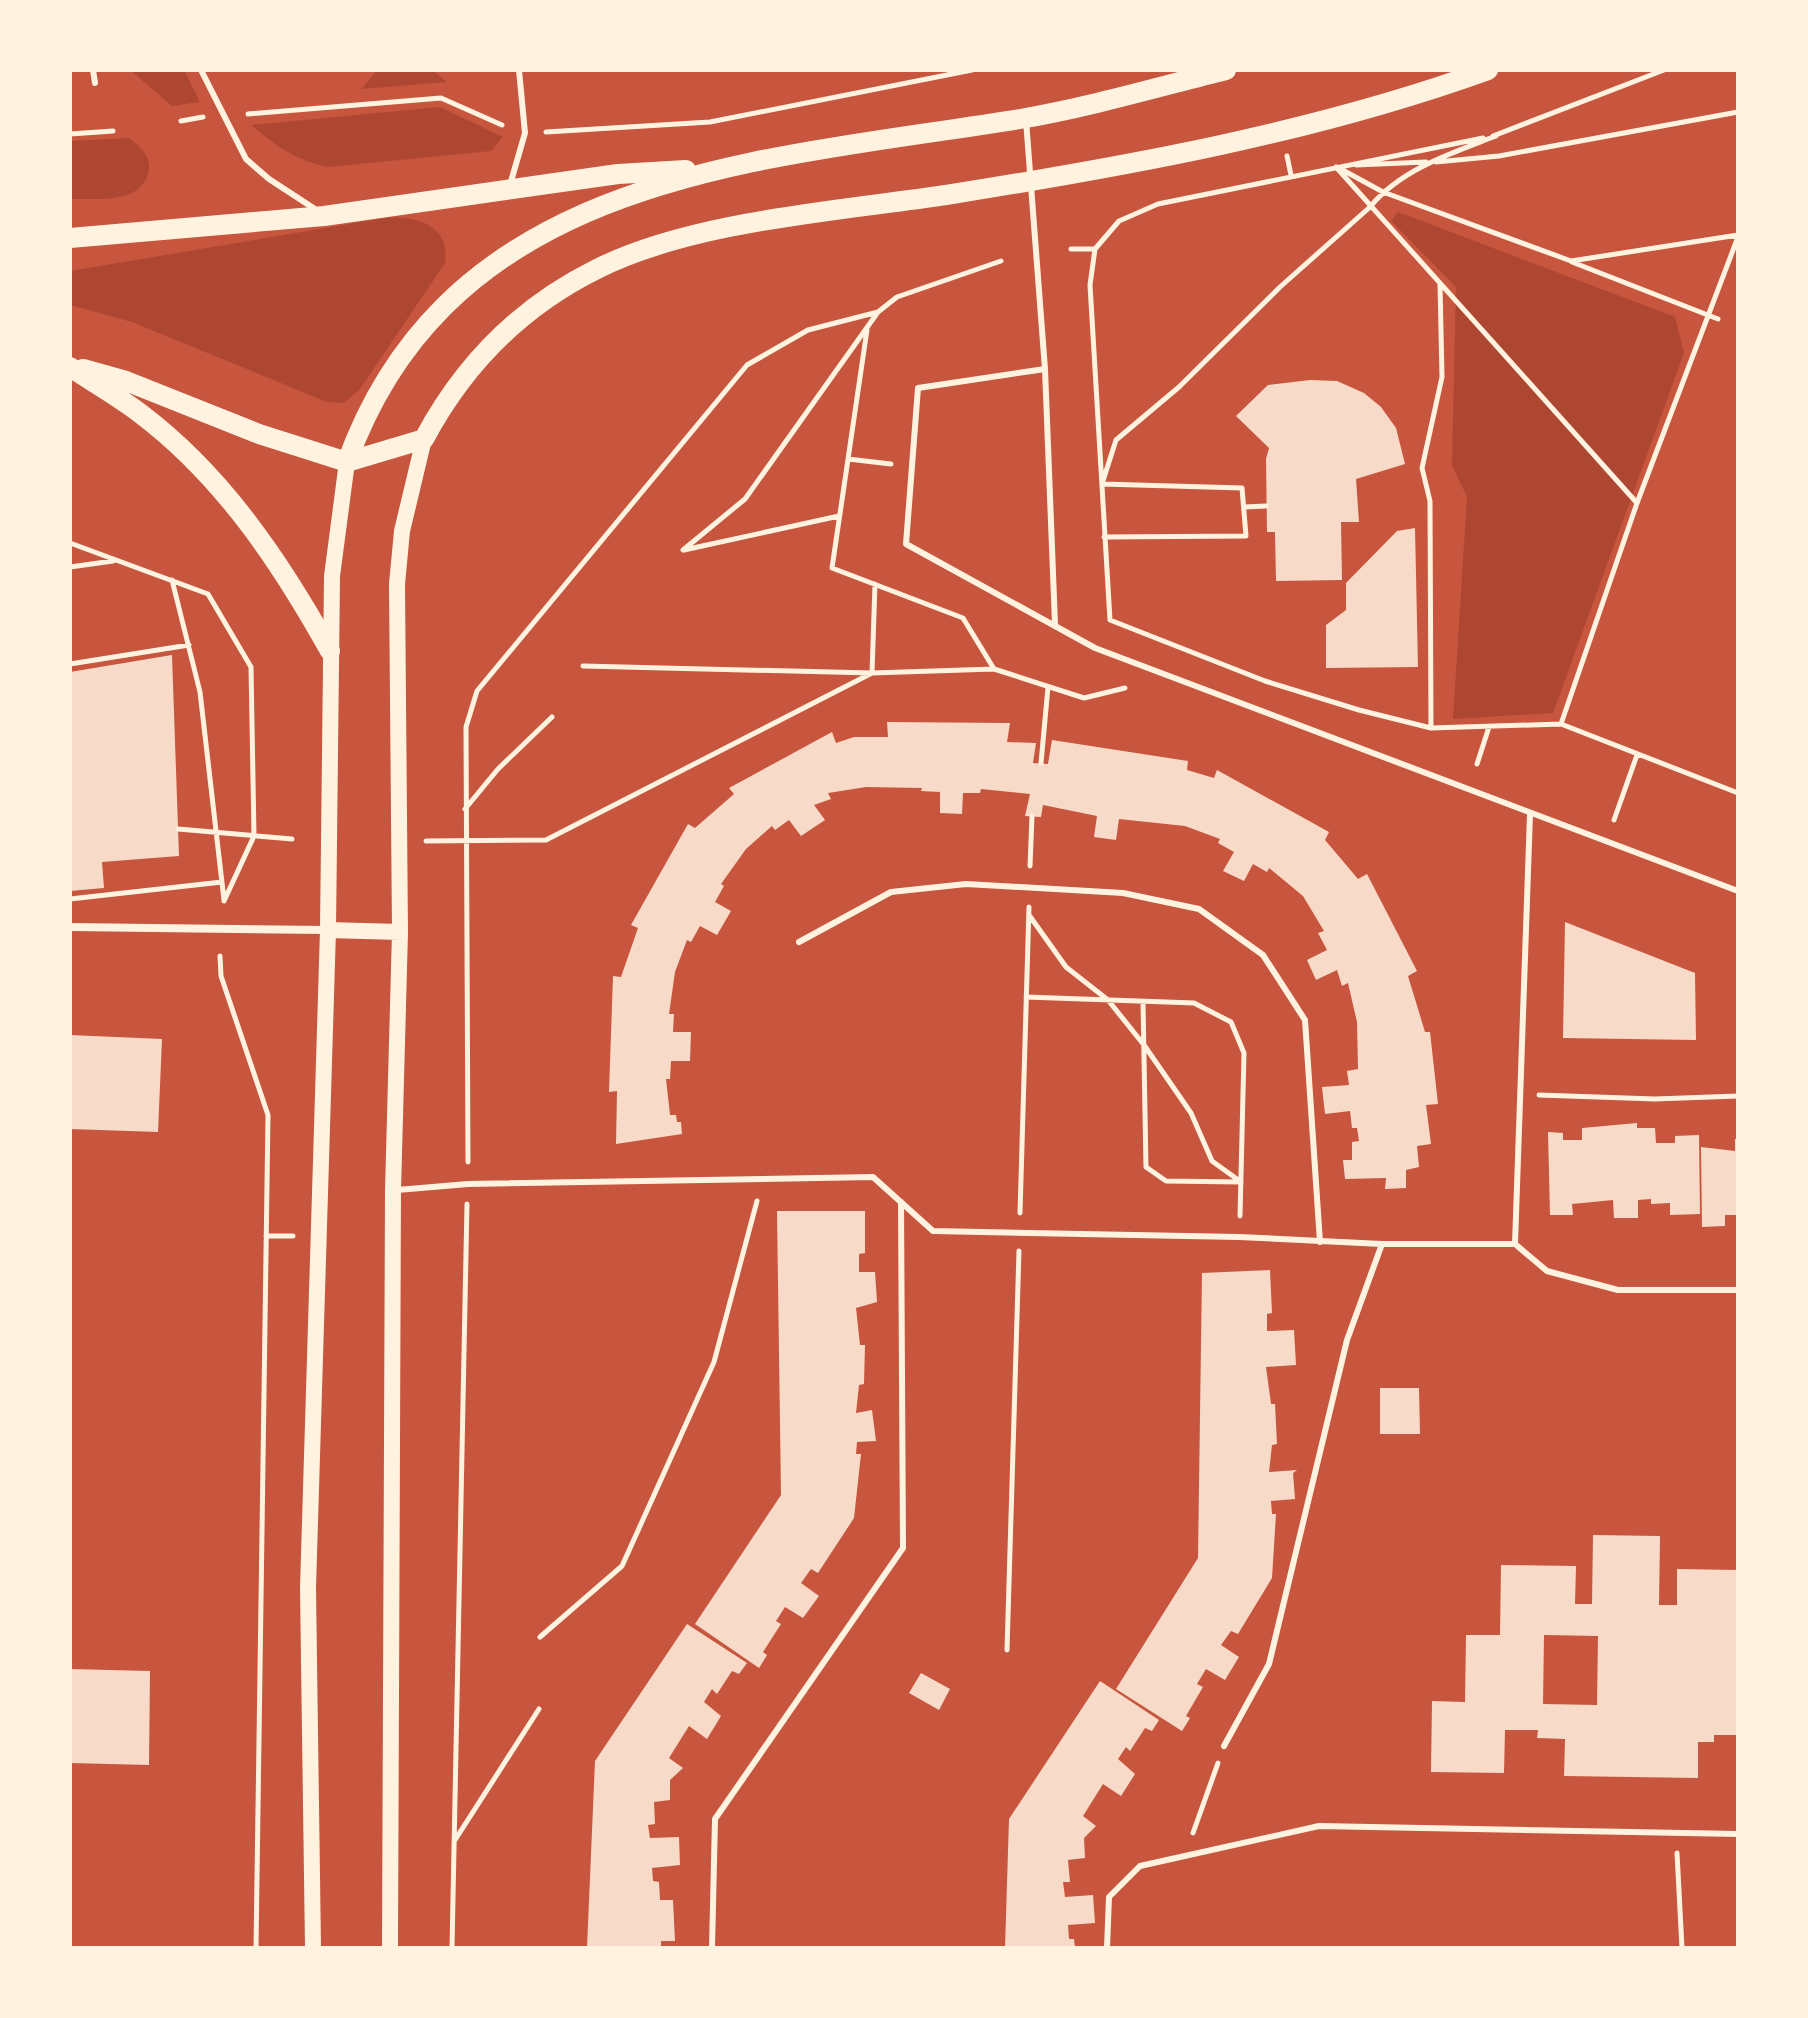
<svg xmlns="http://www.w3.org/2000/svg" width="1808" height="2018" font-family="Ubuntu,sans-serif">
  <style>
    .green { fill: #ae4732 }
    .building { fill: #f7dbc8; fill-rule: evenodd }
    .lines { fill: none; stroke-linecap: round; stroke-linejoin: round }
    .path { stroke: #fff3e0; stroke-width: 5 }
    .service { stroke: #fff3e0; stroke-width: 6 }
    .minor { stroke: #fff3e0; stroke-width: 8 }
    .secondary { stroke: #fff3e0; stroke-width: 16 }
    .primary { stroke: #fff3e0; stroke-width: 20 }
  </style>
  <rect width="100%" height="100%" fill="#c8553d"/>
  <path class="green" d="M130 70H184L200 102 172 106Z
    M377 70H432L447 82 362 89Z
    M440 107 503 137 491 151 328 167C295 160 276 146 251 125Z
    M129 138C141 147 153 158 148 174 138 205 97 198 70 199V141Z
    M1398 212 1675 317 1684 353 1553 713 1453 719 1467 497 1452 465 1456 287 1391 221Z
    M385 218C415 215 451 225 445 263L360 389 344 403 327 402 132 322 70 305V271Z"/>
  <path class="building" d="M1310 380 1337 381 1364 393 1381 407 1396 428 1405 464 1356 479 1359 522H1341L1342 580 1276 581 1275 532H1267L1266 459 1269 448 1236 416 1268 385Z
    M1415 528 1418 667 1326 668V625L1346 610V583L1397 531Z
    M172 655 179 856 102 862 104 888 70 891V672Z
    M887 722 1010 723 1007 742 1036 743 1033 763 1048 764 1052 740 1188 761 1187 770 1214 778 1217 770 1329 832 1325 840 1358 879 1367 874 1417 971 1408 976 1425 1032H1430L1438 1104 1426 1105 1431 1144 1417 1146 1419 1167 1406 1170V1188L1385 1189 1386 1178 1345 1179 1343 1160H1352V1142L1359 1141 1357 1128H1352L1350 1111 1325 1114 1322 1087 1349 1085 1347 1071 1358 1069 1357 1022 1348 983 1342 986 1337 970 1316 980 1307 960 1327 950 1318 933 1324 931 1303 896 1269 868 1267 872 1253 864 1244 881 1223 871 1234 852 1218 843 1220 839 1185 826 1119 819 1116 840 1094 837 1097 816 1043 805 1041 817 1025 816 1030 794 981 789 980 793H963L962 814 940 813V792L921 791 922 788 866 787 828 793 831 799 814 805 825 820 801 836 789 820 775 830 772 826 746 849 721 884 724 886 715 902 731 911 717 935 700 926 691 942 687 940 675 972 669 1014H674L673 1032H691L690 1061H671L670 1079H666L670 1115H676L677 1122H681L682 1134 616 1144 617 1091 609 1092 613 976 621 977 638 928 631 925 688 824 695 828 734 794 729 788 832 732 836 743 854 737H888Z
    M1565 922 1695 973 1696 1040 1563 1038Z
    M70 1035 162 1039 158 1132 70 1129Z
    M1637 1123V1128H1655L1656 1143H1675V1136L1699 1135 1700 1214 1670 1215V1203L1651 1204V1199L1638 1200V1218H1614L1613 1200 1572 1204 1573 1215H1550L1548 1132 1563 1133V1140H1582V1128Z
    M1735 1139H1738V1215H1725V1226L1702 1227 1701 1147 1735 1151Z
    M777 1211H865V1253L859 1254V1272H875L877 1302 856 1308 860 1345H865L864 1384 859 1385 856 1413 872 1410 876 1441 857 1442 856 1454H861L854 1518 818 1573 811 1569 801 1583 819 1596 803 1618 785 1607 776 1621 781 1624 763 1652 767 1655 759 1668 695 1624 781 1495Z
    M1270 1270 1272 1313 1267 1314V1331L1294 1330 1296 1365 1266 1367 1271 1404H1275L1277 1444 1272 1445 1269 1472 1297 1470 1293 1473 1295 1499 1271 1501 1272 1514H1276L1272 1578 1238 1634 1231 1631 1221 1645 1239 1657 1225 1680 1206 1669 1197 1684 1203 1687 1186 1716 1190 1718 1182 1731 1116 1689 1198 1558 1202 1273Z
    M1380 1388H1419L1420 1434H1380Z
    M1593 1535 1660 1536 1659 1605H1677V1569L1738 1570V1735H1714V1742H1698V1778L1564 1776 1565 1739 1537 1738 1538 1730H1505L1504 1773 1431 1772 1432 1701 1465 1702 1466 1635H1500L1501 1565 1576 1566 1575 1604H1592ZM1544 1635 1598 1636 1597 1705 1543 1704Z
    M687 1624 747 1663 739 1674 732 1671 717 1694 712 1689 704 1702 721 1716 707 1739 689 1726 669 1758 683 1768 670 1780V1800L654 1802 655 1824 648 1825 650 1838 679 1837 680 1865 652 1868 653 1881 659 1882 660 1900H673L675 1941H661V1948H587L595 1761Z
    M70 1669 150 1671 149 1765 70 1763Z
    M921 1673 950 1689 939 1710 909 1693Z
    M1100 1681 1159 1720 1152 1731 1145 1728 1130 1751 1126 1747 1118 1759 1135 1774 1121 1796 1103 1784 1083 1816 1096 1826 1084 1838 1085 1858 1068 1860 1070 1882H1063L1065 1897 1093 1895 1095 1923 1068 1925 1069 1939H1074L1075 1948H1005L1009 1819Z"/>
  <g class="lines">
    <path class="path" d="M248 114 441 98 502 125
      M181 121 203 117
      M546 132 710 122 972 70
      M70 134 113 131
      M1493 136 1664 70
      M1287 156 1291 175
      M1436 162 1499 156 1738 112
      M1356 165 1426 162
      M1336 167 1637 503
      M1339 168 1383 192 1571 261 1738 235
      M1071 249H1095L1119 221 1158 204 1483 138
      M1095 249 1090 285 1110 620 1265 681 1359 710 1431 728 1561 724 1738 793
      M1572 262 1718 319
      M867 330 832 568 963 618 994 669
      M848 459 891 464
      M1244 507 1266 506
      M1104 537 1246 536 1242 488 1102 484 1116 440 1179 387 1280 287 1370 207C1401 169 1452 153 1496 136
      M70 543 208 594 251 667 254 836 224 901
      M683 550 745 499 878 312 897 297 1001 261
      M684 550 839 516
      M70 567 113 561
      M172 580 200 692 224 900
      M70 664 189 645
      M583 666 872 673 875 584
      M1561 724 1637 503 1738 237
      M1431 728 1430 501 1422 468 1442 377 1440 284
      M1041 763 1048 687
      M1477 764 1489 727
      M465 809 498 769 552 717
      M1614 820 1637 755
      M178 829 292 839
      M426 841 546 840 872 673 994 669 1084 698 1125 688
      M1030 866 1032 816
      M70 899 222 882
      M1029 915 1066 967 1108 1000 1144 1045 1191 1113 1212 1161 1241 1182
      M220 956 221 976 268 1115 256 1948
      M1026 997 1194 1003 1231 1022 1244 1053 1240 1216
      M1143 1002 1146 1167 1166 1181 1240 1182
      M1539 1095 1655 1099 1738 1096
      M468 1162 466 727 477 691 747 365 808 330 878 312
      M1020 1213 1029 907
      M266 1236H293
      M540 1637 622 1566 714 1362 757 1201
      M1007 1650 1019 1251
      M1193 1833 1218 1763
      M455 1840 539 1709
      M1677 1853 1682 1948
      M452 1948 467 1204"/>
    <path class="service" d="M93 70 95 83
      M201 70 246 159 269 179 318 211
      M1026 120 1045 369 1055 624
      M510 185 525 133 519 70
      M1045 369 918 388 906 544 1095 648 1738 891
      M799 942 891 892 966 884 1123 893 1199 909 1263 955 1305 1020 1320 1242
      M397 1190 468 1184 873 1177 933 1231 1239 1237 1382 1244H1515L1547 1271 1618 1290H1738
      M1515 1244 1530 814
      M1224 1746 1269 1664 1347 1340 1382 1244
      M712 1948 715 1819 903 1548 901 1202
      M1107 1948 1109 1897 1140 1866 1319 1826 1738 1834"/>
    <path class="minor" d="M70 927 328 930"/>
    <path class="secondary" d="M328 930 400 932
      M313 1948 308 1588 328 930 332 576 347 462
      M390 1948 393 1190 400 932 397 584 402 531 424 439"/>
    <path class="primary" d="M70 238 324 216 618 174 686 170
      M70 367C94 383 119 397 141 414 223 476 281 563 330 651
      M83 369 126 381 259 434 347 462
      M347 462 424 439C464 364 520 307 597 269 692 221 839 211 946 195 1128 166 1313 133 1488 70
      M347 462C452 171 760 161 1020 119 1090 107 1158 87 1226 70"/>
  </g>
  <rect width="1808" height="2018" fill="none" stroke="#fff3e0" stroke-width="144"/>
</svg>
